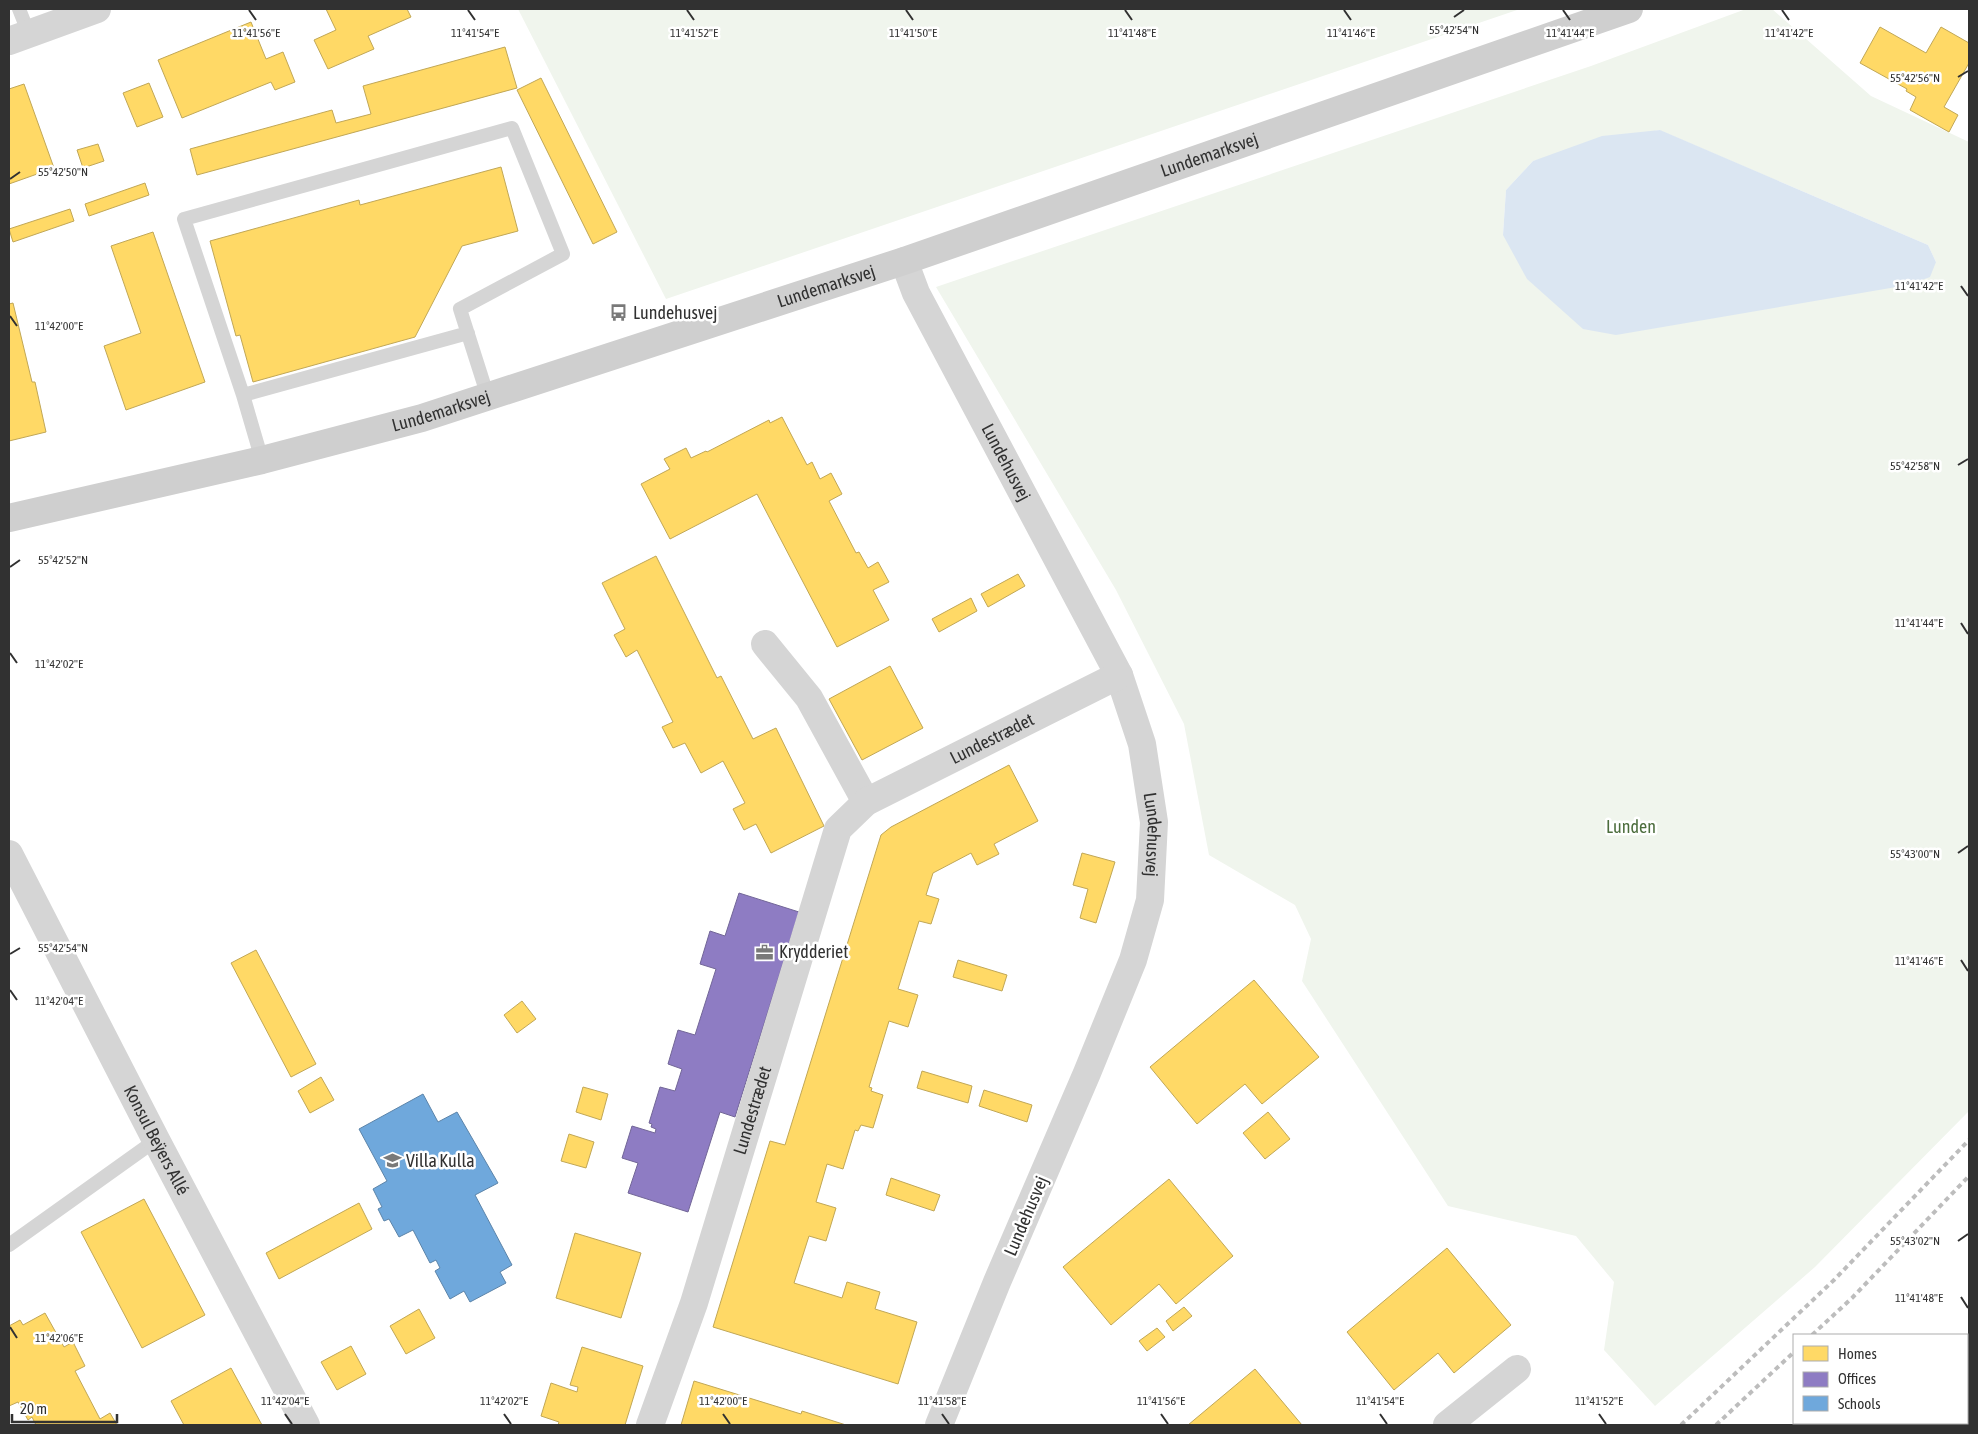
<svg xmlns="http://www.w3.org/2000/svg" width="1978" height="1434" font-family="'Asap Condensed',sans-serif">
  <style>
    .green { fill: #f0f5ed; fill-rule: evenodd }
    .water { fill: #dbe6f2 }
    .homes { fill: #ffd966; stroke: #c1a756 }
    .offices { fill: #8e7cc3; stroke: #726697 }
    .schools { fill: #6fa8dc; stroke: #5c84a9 }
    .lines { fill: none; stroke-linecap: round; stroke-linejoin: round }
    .lane { stroke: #d5d5d5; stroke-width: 14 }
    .street { stroke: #d5d5d5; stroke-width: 28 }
    .secondary { stroke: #cfcfcf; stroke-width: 28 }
    .rail { stroke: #bdbdbd; stroke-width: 4; stroke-dasharray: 5 4; stroke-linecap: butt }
    .ticks { fill: none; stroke: #313131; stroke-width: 2 }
    .labels { text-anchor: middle; stroke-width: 5; stroke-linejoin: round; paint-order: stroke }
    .street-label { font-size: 18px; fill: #313131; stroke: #fff }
    .poi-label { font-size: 18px; fill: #313131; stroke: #fff; text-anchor: start }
    .park-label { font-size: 18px; fill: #4c6d3d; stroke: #fff }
    .ticks-label { font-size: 12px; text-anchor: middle; fill: #313131; stroke: #fff; stroke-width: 5; stroke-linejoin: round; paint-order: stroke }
  </style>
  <rect width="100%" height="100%" fill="#fff"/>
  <path class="green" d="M518 9H1520L666 299Z
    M1746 9H1772L1871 96 1969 142V1111L1815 1267 1655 1406 1604 1350 1614 1282 1576 1236 1448 1206 1302 981 1311 939 1295 905 1209 855 1184 724 1116 590 936 287 1591 66ZM1659 130 1928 245 1936 262 1503 235 1506 190 1533 161Z"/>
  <path class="water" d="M1660 130 1928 245 1936 262 1930 277 1908 285 1616 335 1583 329 1527 279 1503 235 1506 190 1533 161 1602 136Z"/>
  <path class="homes" d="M326 9H407L411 17 368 36 374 49 328 69 314 40 336 30Z
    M251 22 266 59 283 52 295 82 275 90 271 82 182 118 158 60Z
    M1880 27 1926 53 1941 27 1969 43V63L1944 107 1958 115 1949 132 1910 110 1916 97 1906 91 1907 89 1860 63Z
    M505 47 517 88 197 175 190 149 332 110 336 123 371 114 363 86Z
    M541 78 617 232 593 244 517 90Z
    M149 83 163 117 137 127 123 93Z
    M24 84 54 168 9 184V89Z
    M98 144 104 161 83 168 77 150Z
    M501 167 518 231 462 246 415 337 253 382 240 335 236 336 210 241 359 200 360 205Z
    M145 183 149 195 89 216 85 204Z
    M70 209 74 221 13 242 9 229Z
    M153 232 205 382 126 410 104 346 141 333 111 246Z
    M13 303 32 382H35L46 432 9 441V304Z
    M782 417 807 465 812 462 820 479 831 473 842 494 829 501 856 553 859 552 868 568 878 562 889 582 873 590 889 620 837 647 757 494 670 539 641 484 670 469 664 459 686 448 691 458 706 451 707 452 769 420 770 423Z
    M656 556 717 678 721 676 753 739 776 728 824 826 771 853 756 824 744 830 733 809 745 803 723 761 701 773 685 743 673 748 662 727 673 722 637 650 626 657 614 635 625 629 602 583Z
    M1018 574 1025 586 988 607 981 594Z
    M971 598 977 611 939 632 932 619Z
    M890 666 923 728 862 760 829 699Z
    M1009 765 1038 821 994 844 999 854 977 865 971 853 933 873 926 895 939 899 931 924 919 921 898 989 918 995 908 1027 889 1021 869 1087 872 1088 871 1091 883 1095 873 1128 861 1125 858 1131 855 1130 843 1169 827 1164 816 1202 836 1208 826 1241 809 1236 794 1283 842 1298 847 1282 880 1292 875 1309 917 1322 898 1384 713 1327 770 1141 785 1145 881 835 891 827Z
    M1082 853 1115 862 1096 923 1080 918 1088 889 1073 885Z
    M256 950 316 1064 291 1077 231 963Z
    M958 960 1007 975 1002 991 953 977Z
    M1254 980 1319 1057 1262 1104 1245 1084 1197 1124 1150 1067Z
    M522 1001 536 1019 517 1033 504 1015Z
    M922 1071 972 1086 968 1103 917 1088Z
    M321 1077 334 1100 310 1113 298 1091Z
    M583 1087 608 1094 601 1120 576 1112Z
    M984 1090 1032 1105 1027 1122 979 1106Z
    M1268 1112 1290 1139 1265 1159 1243 1133Z
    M569 1134 594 1142 586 1168 561 1161Z
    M891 1178 940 1195 934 1211 886 1195Z
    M1169 1179 1233 1256 1176 1304 1159 1284 1111 1325 1063 1267Z
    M144 1199 205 1315 142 1348 81 1232Z
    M359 1203 372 1229 279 1279 266 1253Z
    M575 1233 641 1253 621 1318 556 1298Z
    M1447 1248 1511 1325 1454 1373 1438 1353 1394 1390 1347 1332Z
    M1184 1307 1192 1316 1173 1331 1166 1321Z
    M419 1309 435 1338 406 1354 390 1326Z
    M45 1313 64 1347 73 1342 85 1366 75 1371 100 1419 110 1413 117 1425H36L32 1417 28 1420 18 1402 9 1406V1326L20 1320 23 1325Z
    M1157 1328 1165 1337 1147 1351 1139 1341Z
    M351 1346 366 1374 337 1390 321 1362Z
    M582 1347 643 1366 625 1425H558L559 1422 541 1416 551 1383 577 1392 578 1387 570 1385Z
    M231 1368 262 1425H184L171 1401Z
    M1255 1369 1302 1425H1188Z
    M694 1381 801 1414 802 1411 846 1425H681Z"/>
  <path class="offices" d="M739 893 799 912 735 1117 720 1112 688 1212 628 1193 638 1163 622 1158 632 1126 655 1133 656 1129 651 1127 652 1124 649 1123 660 1087 675 1091 682 1069 668 1064 678 1030 695 1035 716 969 700 964 710 931 725 936Z"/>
  <path class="schools" d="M423 1094 438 1122 457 1112 498 1183 475 1195 512 1265 500 1272 506 1283 470 1302 464 1291 450 1299 435 1271 440 1268 436 1260 430 1263 413 1230 399 1237 389 1219 384 1221 378 1209 382 1207 373 1189 387 1181 359 1129Z"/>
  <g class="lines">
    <path class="lane" d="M19 9 29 34
      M243 395 468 333
      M262 460 243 395 184 219 512 128 563 254 460 309 488 397
      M9 1245 156 1140"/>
    <g class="street">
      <path d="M9 41 97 9"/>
      <path id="s1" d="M904 261 916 293 1119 675 1142 744 1154 822 1150 900 1133 960 1087 1073 997 1282 939 1425"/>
      <path d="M765 644 809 698 866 802"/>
      <path id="s2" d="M9 854 156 1140 306 1425"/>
      <path id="s3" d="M650 1425 694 1303 838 829 866 802 1119 675"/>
      <path d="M1447 1425 1517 1369"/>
    </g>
    <path class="secondary" id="s4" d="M9 518 262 460 422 418 904 261 1629 9"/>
    <path class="rail" d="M1812 1335 1852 1298 1969 1176
      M1681 1425 1834 1280 1969 1140
      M1716 1425 1794 1352"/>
  </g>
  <path class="ticks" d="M249 10 256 20M468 10 475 20M687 10 694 20M906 10 913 20M1125 10 1132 20M1344 10 1351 20M1563 10 1570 20M1782 10 1789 20M1454 17 1464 10M1958 77 1968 71M10 179 20 172M1961 286 1968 296M10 316 17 326M1958 465 1968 459M10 567 20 560M1961 623 1968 634M10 653 17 663M1958 853 1968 846M10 954 20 948M1961 960 1968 971M10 990 17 1000M1958 1241 1968 1234M1961 1297 1968 1308M10 1327 17 1338M285 1414 292 1424M504 1414 511 1424M723 1414 730 1424M942 1414 949 1424M1161 1414 1168 1424M1380 1414 1387 1424M1599 1414 1606 1424"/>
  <defs>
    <symbol id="bus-bare" viewBox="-9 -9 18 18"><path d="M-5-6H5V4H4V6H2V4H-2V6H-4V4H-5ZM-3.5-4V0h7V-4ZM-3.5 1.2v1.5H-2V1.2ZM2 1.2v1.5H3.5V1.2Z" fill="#797979" stroke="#fff" stroke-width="2.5" paint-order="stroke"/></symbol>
    <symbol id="office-bare" viewBox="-9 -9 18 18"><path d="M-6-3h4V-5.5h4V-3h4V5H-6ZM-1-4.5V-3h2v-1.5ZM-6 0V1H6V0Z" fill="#797979" stroke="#fff" stroke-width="2.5" paint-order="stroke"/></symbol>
    <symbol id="school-bare" viewBox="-9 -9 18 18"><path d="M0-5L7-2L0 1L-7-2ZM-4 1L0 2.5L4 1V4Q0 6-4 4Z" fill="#797979" stroke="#fff" stroke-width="2.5" paint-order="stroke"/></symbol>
  </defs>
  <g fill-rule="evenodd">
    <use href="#bus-bare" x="606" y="300" width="25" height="25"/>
    <use href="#office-bare" x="752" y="940" width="25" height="25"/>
    <use href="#school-bare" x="380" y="1148" width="25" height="25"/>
  </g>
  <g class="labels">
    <g class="street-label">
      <text dy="6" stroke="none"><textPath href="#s4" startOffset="1255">Lundemarksvej</textPath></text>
      <text dy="6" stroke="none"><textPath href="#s4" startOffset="850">Lundemarksvej</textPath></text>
      <text dy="6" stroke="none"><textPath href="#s4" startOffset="445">Lundemarksvej</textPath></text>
      <text dy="6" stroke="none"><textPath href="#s1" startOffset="226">Lundehusvej</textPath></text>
      <text dy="6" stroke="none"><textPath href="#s3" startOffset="805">Lundestrædet</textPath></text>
      <text dy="6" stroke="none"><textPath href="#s1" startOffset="631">Lundehusvej</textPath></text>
      <text dy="6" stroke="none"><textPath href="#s3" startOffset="331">Lundestrædet</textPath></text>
      <text dy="6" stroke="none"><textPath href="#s2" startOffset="322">Konsul Beÿers Allé</textPath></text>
      <text transform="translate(1026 1216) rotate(-67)" y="6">Lundehusvej</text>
    </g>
    <g class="poi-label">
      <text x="633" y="319">Lundehusvej</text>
      <text x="779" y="958">Krydderiet</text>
      <text x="406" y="1167">Villa Kulla</text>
    </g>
    <g class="park-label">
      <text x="1631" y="833">Lunden</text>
    </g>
  </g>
  <g class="ticks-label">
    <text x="1454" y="34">55°42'54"N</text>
    <text x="256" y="37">11°41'56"E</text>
    <text x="475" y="37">11°41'54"E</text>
    <text x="694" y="37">11°41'52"E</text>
    <text x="913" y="37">11°41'50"E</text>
    <text x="1351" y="37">11°41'46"E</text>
    <text x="1570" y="37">11°41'44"E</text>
    <text x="1132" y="37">11°41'48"E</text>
    <text x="1789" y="37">11°41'42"E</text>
    <text x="1915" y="82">55°42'56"N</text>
    <text x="63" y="176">55°42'50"N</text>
    <text x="1919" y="290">11°41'42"E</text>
    <text x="59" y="330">11°42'00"E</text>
    <text x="1915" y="470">55°42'58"N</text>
    <text x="63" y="564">55°42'52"N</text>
    <text x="1919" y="627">11°41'44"E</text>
    <text x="59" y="668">11°42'02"E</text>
    <text x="1915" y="858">55°43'00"N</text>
    <text x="63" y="952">55°42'54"N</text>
    <text x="1919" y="965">11°41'46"E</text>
    <text x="59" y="1005">11°42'04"E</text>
    <text x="1915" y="1245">55°43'02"N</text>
    <text x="1919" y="1302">11°41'48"E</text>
    <text x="59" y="1342">11°42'06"E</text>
    <text x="285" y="1405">11°42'04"E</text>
    <text x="504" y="1405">11°42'02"E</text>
    <text x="723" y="1405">11°42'00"E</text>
    <text x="942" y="1405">11°41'58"E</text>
    <text x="1161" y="1405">11°41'56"E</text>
    <text x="1380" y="1405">11°41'54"E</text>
    <text x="1599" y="1405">11°41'52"E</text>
  </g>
  <rect width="1978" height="1434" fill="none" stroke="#313131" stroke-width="20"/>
  <rect x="1793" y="1334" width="175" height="90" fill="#ffffff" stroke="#adadad"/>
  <rect x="1803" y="1346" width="25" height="15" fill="#ffd966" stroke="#adadad"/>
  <text x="1838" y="1359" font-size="15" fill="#313131">Homes</text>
  <rect x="1803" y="1372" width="25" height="15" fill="#8e7cc3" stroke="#adadad"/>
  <text x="1838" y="1384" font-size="15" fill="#313131">Offices</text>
  <rect x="1803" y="1396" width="25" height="15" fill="#6fa8dc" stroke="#adadad"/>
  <text x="1838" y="1409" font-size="15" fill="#313131">Schools</text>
  <path d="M12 1414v8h105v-8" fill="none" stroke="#313131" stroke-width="2.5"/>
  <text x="20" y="1414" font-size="15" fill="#313131" stroke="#ffffff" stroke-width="4" paint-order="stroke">20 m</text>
</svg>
